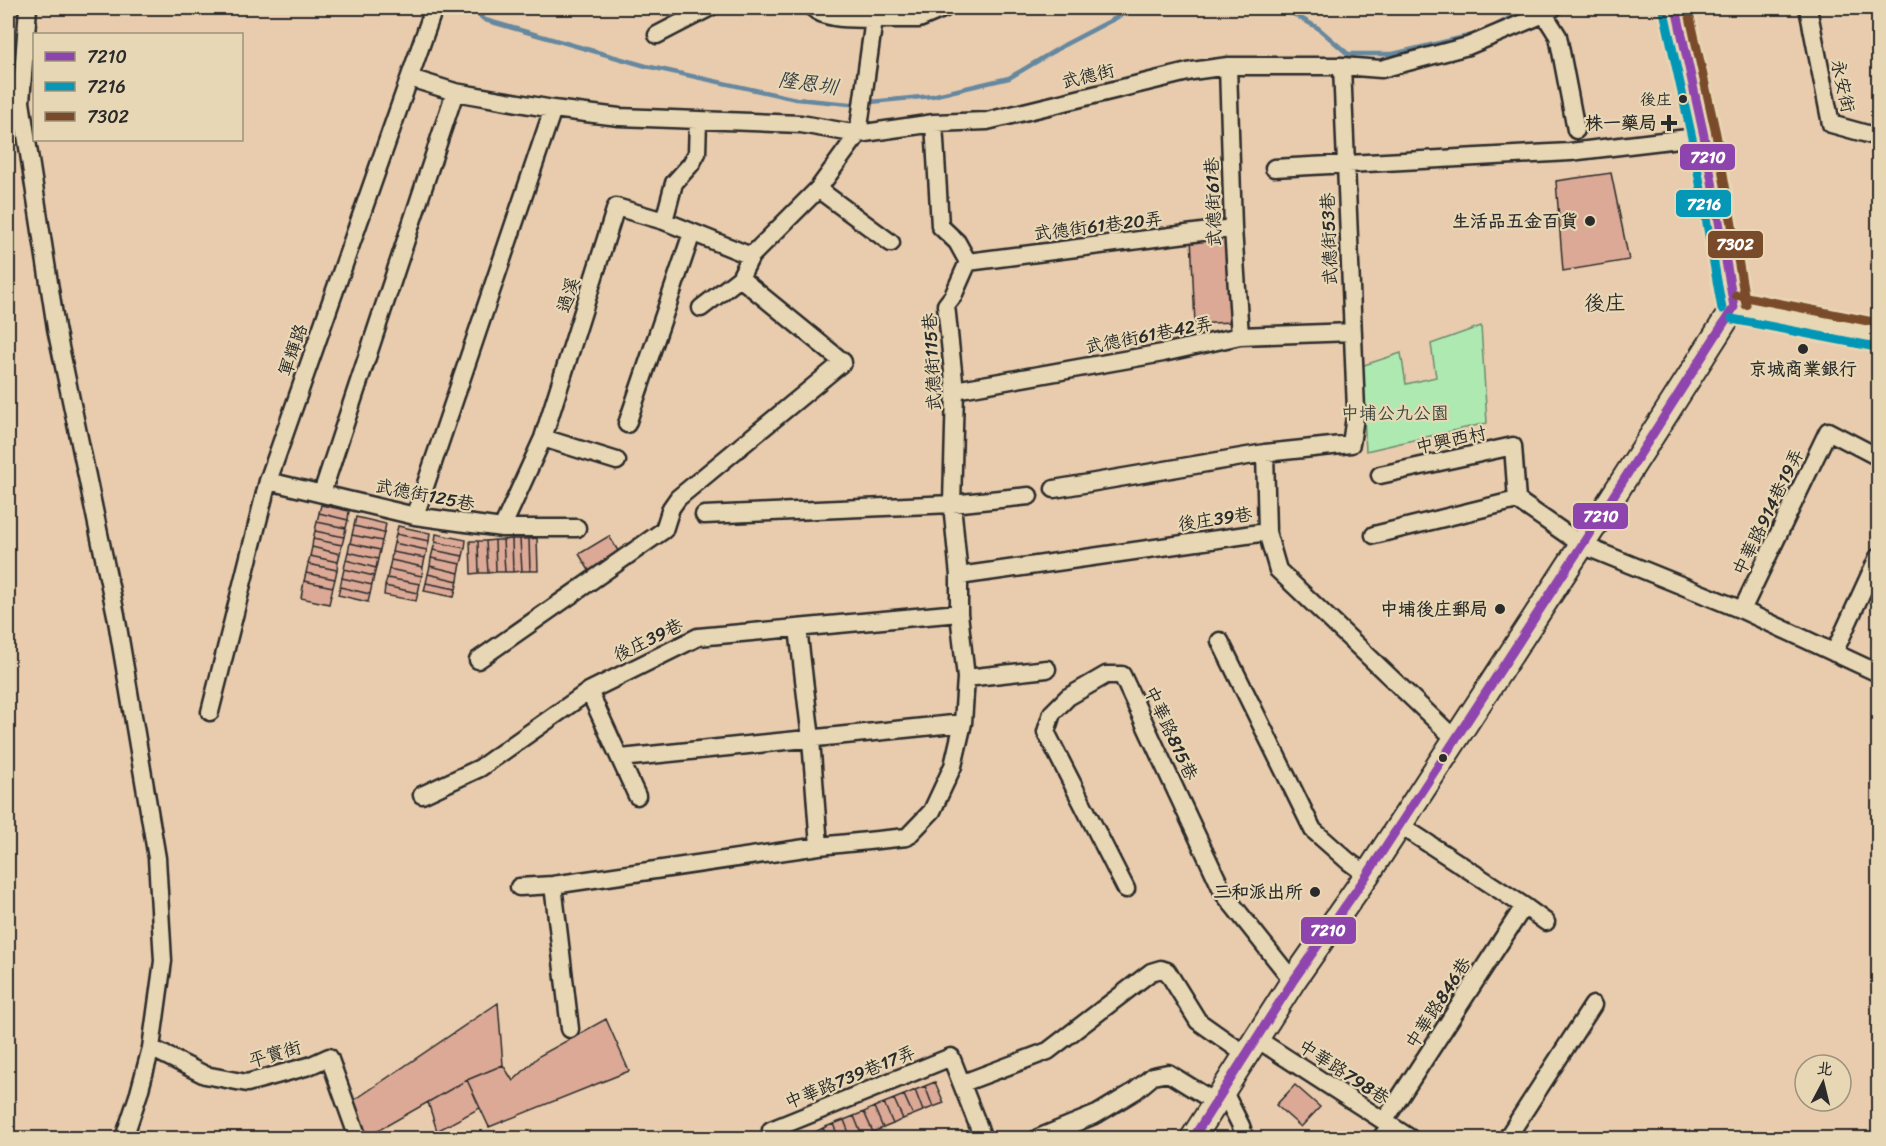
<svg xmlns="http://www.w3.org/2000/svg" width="1886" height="1146" font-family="Sriracha,'LXGW WenKai TC',sans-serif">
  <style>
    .green { fill: #ade9b0; stroke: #6c8a6e; stroke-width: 1.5 }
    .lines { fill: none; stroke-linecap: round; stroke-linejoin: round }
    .stream { stroke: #66889f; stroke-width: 4.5 }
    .building { fill: #dba996; stroke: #2b2b2b; stroke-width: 1.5 }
    .street-casing { stroke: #2b2b2b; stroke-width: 21 }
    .secondary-casing { stroke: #2b2b2b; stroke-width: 28 }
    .primary-casing { stroke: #2b2b2b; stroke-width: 32 }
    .street { stroke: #e8d7b4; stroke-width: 16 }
    .secondary { stroke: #e8d7b4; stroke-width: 24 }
    .primary { stroke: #e8d7b4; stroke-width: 27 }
    .bus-1-casing { stroke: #e8d7b4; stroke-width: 14 }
    .bus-2-casing { stroke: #e8d7b4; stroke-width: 14 }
    .bus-3-casing { stroke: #e8d7b4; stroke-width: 14 }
    .bus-1 { stroke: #8e44ad; stroke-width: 9 }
    .bus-2 { stroke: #0696b6; stroke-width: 9 }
    .bus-3 { stroke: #7a4b2a; stroke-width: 9 }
    .bus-dot { fill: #2b2b2b; stroke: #e8d7b4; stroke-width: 2 }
    .labels { text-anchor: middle; stroke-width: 4.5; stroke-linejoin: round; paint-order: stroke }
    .bus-label { font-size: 16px; fill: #2b2b2b; stroke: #e8d7b4; text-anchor: end }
    .street-label { font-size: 18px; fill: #2b2b2b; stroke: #e8d7b4 }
    .poi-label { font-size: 18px; font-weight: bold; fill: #2b2b2b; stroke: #e8d7b4; text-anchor: end }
    .park-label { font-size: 18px; fill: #3e483f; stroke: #e8d7b4 }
    .water-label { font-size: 20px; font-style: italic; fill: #3a4248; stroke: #e8d7b4 }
    .quarter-label { font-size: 21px; fill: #2b2b2b; stroke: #e8d7b4 }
    .line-badge { stroke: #e8d7b4; stroke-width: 2 }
    .badge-label { font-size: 16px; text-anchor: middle; font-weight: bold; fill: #fff }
  </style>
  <rect width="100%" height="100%" fill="#e9ccae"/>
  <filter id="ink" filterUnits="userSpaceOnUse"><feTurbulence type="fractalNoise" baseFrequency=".0167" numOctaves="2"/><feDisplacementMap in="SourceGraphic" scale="12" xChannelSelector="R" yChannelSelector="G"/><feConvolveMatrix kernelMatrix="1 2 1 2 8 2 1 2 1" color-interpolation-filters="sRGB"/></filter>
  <g filter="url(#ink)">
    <path class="green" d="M1481 326 1487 423 1366 451 1361 366 1401 353 1406 384 1436 377 1431 344Z"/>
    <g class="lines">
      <path class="stream" d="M470 8 485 20 646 66 796 99 850 104 932 96 1009 78 1066 44 1135 8
        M1283 8 1318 28 1348 54H1393L1477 34
        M1490 29 1527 8"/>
    </g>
    <path class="building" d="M1611 173 1629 260 1563 271 1556 181Z
      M1227 235 1231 322 1195 324 1191 236Z
      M321 505 349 511 348 520 319 513Z
      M319 513 348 520 346 528 317 522Z
      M356 517 386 524 384 533 354 526Z
      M317 522 346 528 344 537 315 531Z
      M354 526 384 533 382 541 352 535Z
      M398 526 430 533 429 541 396 534Z
      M315 531 344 537 342 545 313 539Z
      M396 534 429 541 427 550 394 543Z
      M436 534 466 540 465 548 435 542Z
      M352 535 382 541 380 550 350 543Z
      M609 536 620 554 590 572 579 554Z
      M537 538 538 571H530L529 539Z
      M313 539 342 545 340 554 312 547Z
      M512 539H520L522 571 513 572Z
      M512 539 513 572H505L503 540Z
      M520 539H529L530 571H522Z
      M495 540H503L505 572H496Z
      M495 540 496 572 488 573 486 541Z
      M470 541H478L479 573 471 574Z
      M478 541H486L488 573H479Z
      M435 542 465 548 463 556 433 550Z
      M350 543 380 550 378 559 348 552Z
      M394 543 427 550 425 558 392 552Z
      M312 547 340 554 338 562 310 556Z
      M433 550 463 556 461 564 431 558Z
      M348 552 378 559 376 568 346 560Z
      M392 552 425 558 423 567 391 560Z
      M310 556 338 562 337 570 308 564Z
      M431 558 461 564 459 573 430 566Z
      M346 560 376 568 374 576 344 569Z
      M391 560 423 567 422 576 389 569Z
      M308 564 337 570 335 579 306 573Z
      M430 566 459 573 458 581 428 574Z
      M344 569 374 576 372 585 342 578Z
      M389 569 422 576 420 584 387 578Z
      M306 573 335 579 333 587 304 581Z
      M428 574 458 581 456 589 426 583Z
      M342 578 372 585 370 594 340 587Z
      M387 578 420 584 418 593 385 586Z
      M304 581 333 587 329 604 301 598Z
      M426 583 456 589 454 597 424 591Z
      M385 586 418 593 416 601 384 595Z
      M340 587 370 594 368 602 338 595Z
      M498 1003 503 1065 467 1080 365 1138 353 1101Z
      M606 1019 629 1071 489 1127 467 1080 503 1065 513 1081 539 1056Z
      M467 1080 480 1108 437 1131 428 1102Z
      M935 1082 944 1103 933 1107 925 1086Z
      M1295 1085 1320 1107 1301 1127 1276 1105Z
      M925 1086 933 1107 923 1111 915 1090Z
      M915 1090 923 1111 913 1115 904 1095Z
      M904 1095 913 1115 903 1119 894 1099Z
      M894 1099 903 1119 893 1124 884 1103Z
      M884 1103 893 1124 883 1128 874 1107Z
      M874 1107 883 1128 873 1132 864 1112Z
      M864 1112 873 1132 862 1136 854 1116Z
      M854 1116 862 1136 858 1138H851L844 1120Z
      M844 1120 851 1138H839L833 1124Z
      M833 1124 839 1138H828L823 1128Z
      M823 1128 828 1138H816L813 1133Z"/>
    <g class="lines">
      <defs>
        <path id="street" d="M28 8 21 102 56 328 116 615 157 858 163 961 151 1048 139 1093 124 1138
          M1808 8 1831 124 1878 137
          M1544 14 1558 36 1576 130
          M874 19H919L945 8
          M657 35 709 8
          M1228 66 1233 228 1240 336
          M410 78 455 92 553 109 619 117 801 124 858 134 874 19C855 18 827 21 813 8
          M934 123 940 226 957 242 968 262 953 296 946 305 955 390 952 504 959 576
          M1274 168 1570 152 1704 136
          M818 189 891 243
          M664 221 674 183 691 164 697 153 698 120
          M968 262 1233 228
          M701 308 740 278 751 256 818 189 858 134 934 123 987 121 1192 71 1228 66H1342L1381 69 1468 46 1544 14 1553 8
          M955 390 1163 353 1240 336 1353 332
          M627 424 692 233
          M543 438 617 461
          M1380 475 1513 446 1517 500 1582 545 1742 610 1878 673
          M268 481 415 516 502 528H577
          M1054 489 1265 453
          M322 493 455 92
          M704 515 952 504 1029 496
          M415 516 553 109
          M502 528 543 438 616 207 664 221 751 256
          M1267 532 1265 453 1351 444 1356 410 1342 66
          M1374 535 1517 500
          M1742 610 1828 431 1878 457
          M798 628 811 739 819 846
          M1220 641 1313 830 1348 861 1367 875
          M1834 653 1878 557
          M478 660 664 530 671 508 678 498 843 362 740 278
          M1047 669 966 678 959 613V576L1267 532 1278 570 1455 739
          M589 691 637 796
          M210 712 268 481 434 8
          M621 758 963 723
          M422 795 480 768 589 691 698 637 959 613
          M1400 825 1524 906 1546 922
          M553 885 570 1029
          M519 887 553 885 819 846 907 837 932 811 953 766 963 723 966 678
          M1126 889 1046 732 1052 713 1068 697 1106 675H1122L1224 894 1293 981
          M1257 1039 1410 1138
          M151 1048 205 1075 247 1083 309 1066 329 1057 358 1138
          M963 1083 1048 1051 1151 972 1161 969 1167 971 1198 1021 1246 1055
          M1223 1090 1241 1126 1245 1138
          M1385 1120 1524 906
          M775 1138 771 1130 951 1057 983 1138
          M1038 1138 1097 1114 1135 1091 1153 1076 1168 1073 1215 1102
          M1381 1138 1390 1126
          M1507 1138 1593 1005"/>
        <path id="secondary" d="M1193 1138 1293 981 1367 875 1582 545 1734 307"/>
        <path id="primary" d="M1676 8 1704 136 1734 307 1878 335"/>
      </defs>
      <use href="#street" class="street-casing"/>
      <use href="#secondary" class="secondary-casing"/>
      <use href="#primary" class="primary-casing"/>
      <use href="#street" class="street"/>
      <use href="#secondary" class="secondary"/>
      <use href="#primary" class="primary"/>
      <defs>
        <path id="bus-1" d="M1676 8 1704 136 1734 307
          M1193 1138 1293 981 1367 875 1582 545 1734 307"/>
        <path id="bus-2" d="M1664 11 1692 138 1722 309
          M1732 319 1876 347"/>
        <path id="bus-3" d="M1688 8 1716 134 1746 305
          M1736 295 1878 323"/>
      </defs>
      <use href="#bus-1" class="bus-1-casing"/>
      <use href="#bus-2" class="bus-2-casing"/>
      <use href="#bus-3" class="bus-3-casing"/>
      <use href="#bus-1" class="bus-1"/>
      <use href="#bus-2" class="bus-2"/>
      <use href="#bus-3" class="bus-3"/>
    </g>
  </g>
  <g class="bus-dot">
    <circle cx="1683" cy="99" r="5"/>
    <path d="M1666 114h6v6h6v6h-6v6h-6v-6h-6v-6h6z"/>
    <circle cx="1590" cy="221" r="6"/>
    <circle cx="1803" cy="349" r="6"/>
    <circle cx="1500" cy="609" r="6"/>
    <circle cx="1443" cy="758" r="5"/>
    <circle cx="1315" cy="892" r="6"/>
  </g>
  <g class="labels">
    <g class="bus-label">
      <text x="1672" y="105">後庄</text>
    </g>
    <g class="street-label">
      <text transform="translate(1088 76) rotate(-14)" y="6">武德街</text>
      <text transform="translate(1843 86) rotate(78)" y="6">永安街</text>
      <text transform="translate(1213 202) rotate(-92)" y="6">武德街61巷</text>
      <text transform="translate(1098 226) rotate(-7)" y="6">武德街61巷20弄</text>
      <text transform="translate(1329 239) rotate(-92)" y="6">武德街53巷</text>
      <text transform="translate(568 295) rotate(-72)" y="6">過溪</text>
      <text transform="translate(1149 335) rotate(-11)" y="6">武德街61巷42弄</text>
      <text transform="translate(293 350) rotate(-71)" y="6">軍輝路</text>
      <text transform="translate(932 362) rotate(-93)" y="6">武德街115巷</text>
      <text transform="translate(1451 440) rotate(-12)" y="6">中興西村</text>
      <text transform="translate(425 495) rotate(11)" y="6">武德街125巷</text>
      <text transform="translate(1768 512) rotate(-64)" y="6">中華路914巷19弄</text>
      <text transform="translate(1215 519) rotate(-8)" y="6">後庄39巷</text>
      <text transform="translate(648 640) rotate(-26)" y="6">後庄39巷</text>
      <text transform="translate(1171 733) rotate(65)" y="6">中華路815巷</text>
      <text transform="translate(1438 1003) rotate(-57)" y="6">中華路846巷</text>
      <text transform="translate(275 1054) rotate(-16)" y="6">平實街</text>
      <text transform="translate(1344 1072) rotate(33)" y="6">中華路798巷</text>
      <text transform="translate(850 1077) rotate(-22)" y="6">中華路739巷17弄</text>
    </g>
    <g class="poi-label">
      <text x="1657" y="129">株一藥局</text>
      <text x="1578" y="227">生活品五金百貨</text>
      <text x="1803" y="375" text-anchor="middle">京城商業銀行</text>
      <text x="1488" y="615">中埔後庄郵局</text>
      <text x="1303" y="898">三和派出所</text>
    </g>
    <g class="park-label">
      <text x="1395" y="419">中埔公九公園</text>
    </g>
    <g class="water-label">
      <text transform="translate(808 83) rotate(8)" y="7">隆恩圳</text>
    </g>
    <g class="quarter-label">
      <text x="1605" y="310">後庄</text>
    </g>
  </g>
  <g class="line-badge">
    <rect x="1679" y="143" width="57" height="28" rx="6" fill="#8e44ad"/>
    <rect x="1675" y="189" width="57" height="29" rx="6" fill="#0696b6"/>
    <rect x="1707" y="230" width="57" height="29" rx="6" fill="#7a4b2a"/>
    <rect x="1572" y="502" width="57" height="28" rx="6" fill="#8e44ad"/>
    <rect x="1300" y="916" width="57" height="29" rx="6" fill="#8e44ad"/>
  </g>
  <g class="badge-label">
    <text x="1708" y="163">7210</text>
    <text x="1704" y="210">7216</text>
    <text x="1735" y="250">7302</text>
    <text x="1601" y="522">7210</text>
    <text x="1328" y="936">7210</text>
  </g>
  <rect width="1886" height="1146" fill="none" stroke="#e8d7b4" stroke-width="30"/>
  <rect x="15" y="15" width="1856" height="1116" fill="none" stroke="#2b2b2b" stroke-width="2" filter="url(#ink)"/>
  <rect x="33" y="33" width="210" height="108" fill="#e8d7b4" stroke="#9c927d" stroke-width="1.5"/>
  <rect x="45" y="52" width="30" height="9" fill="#8e44ad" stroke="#9c927d" stroke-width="1.5"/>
  <text x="87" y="63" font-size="18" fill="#2b2b2b">7210</text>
  <rect x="45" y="82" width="30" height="9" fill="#0696b6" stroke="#9c927d" stroke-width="1.5"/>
  <text x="87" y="93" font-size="18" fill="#2b2b2b">7216</text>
  <rect x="45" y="112" width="30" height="9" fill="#7a4b2a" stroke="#9c927d" stroke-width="1.5"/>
  <text x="87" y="123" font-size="18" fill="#2b2b2b">7302</text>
  <g transform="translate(1823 1083) rotate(7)"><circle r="28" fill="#e8d7b4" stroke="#9c927d" stroke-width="1.5"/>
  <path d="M0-4.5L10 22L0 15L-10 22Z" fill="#2b2b2b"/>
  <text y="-9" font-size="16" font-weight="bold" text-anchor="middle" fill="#2b2b2b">北</text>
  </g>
</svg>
